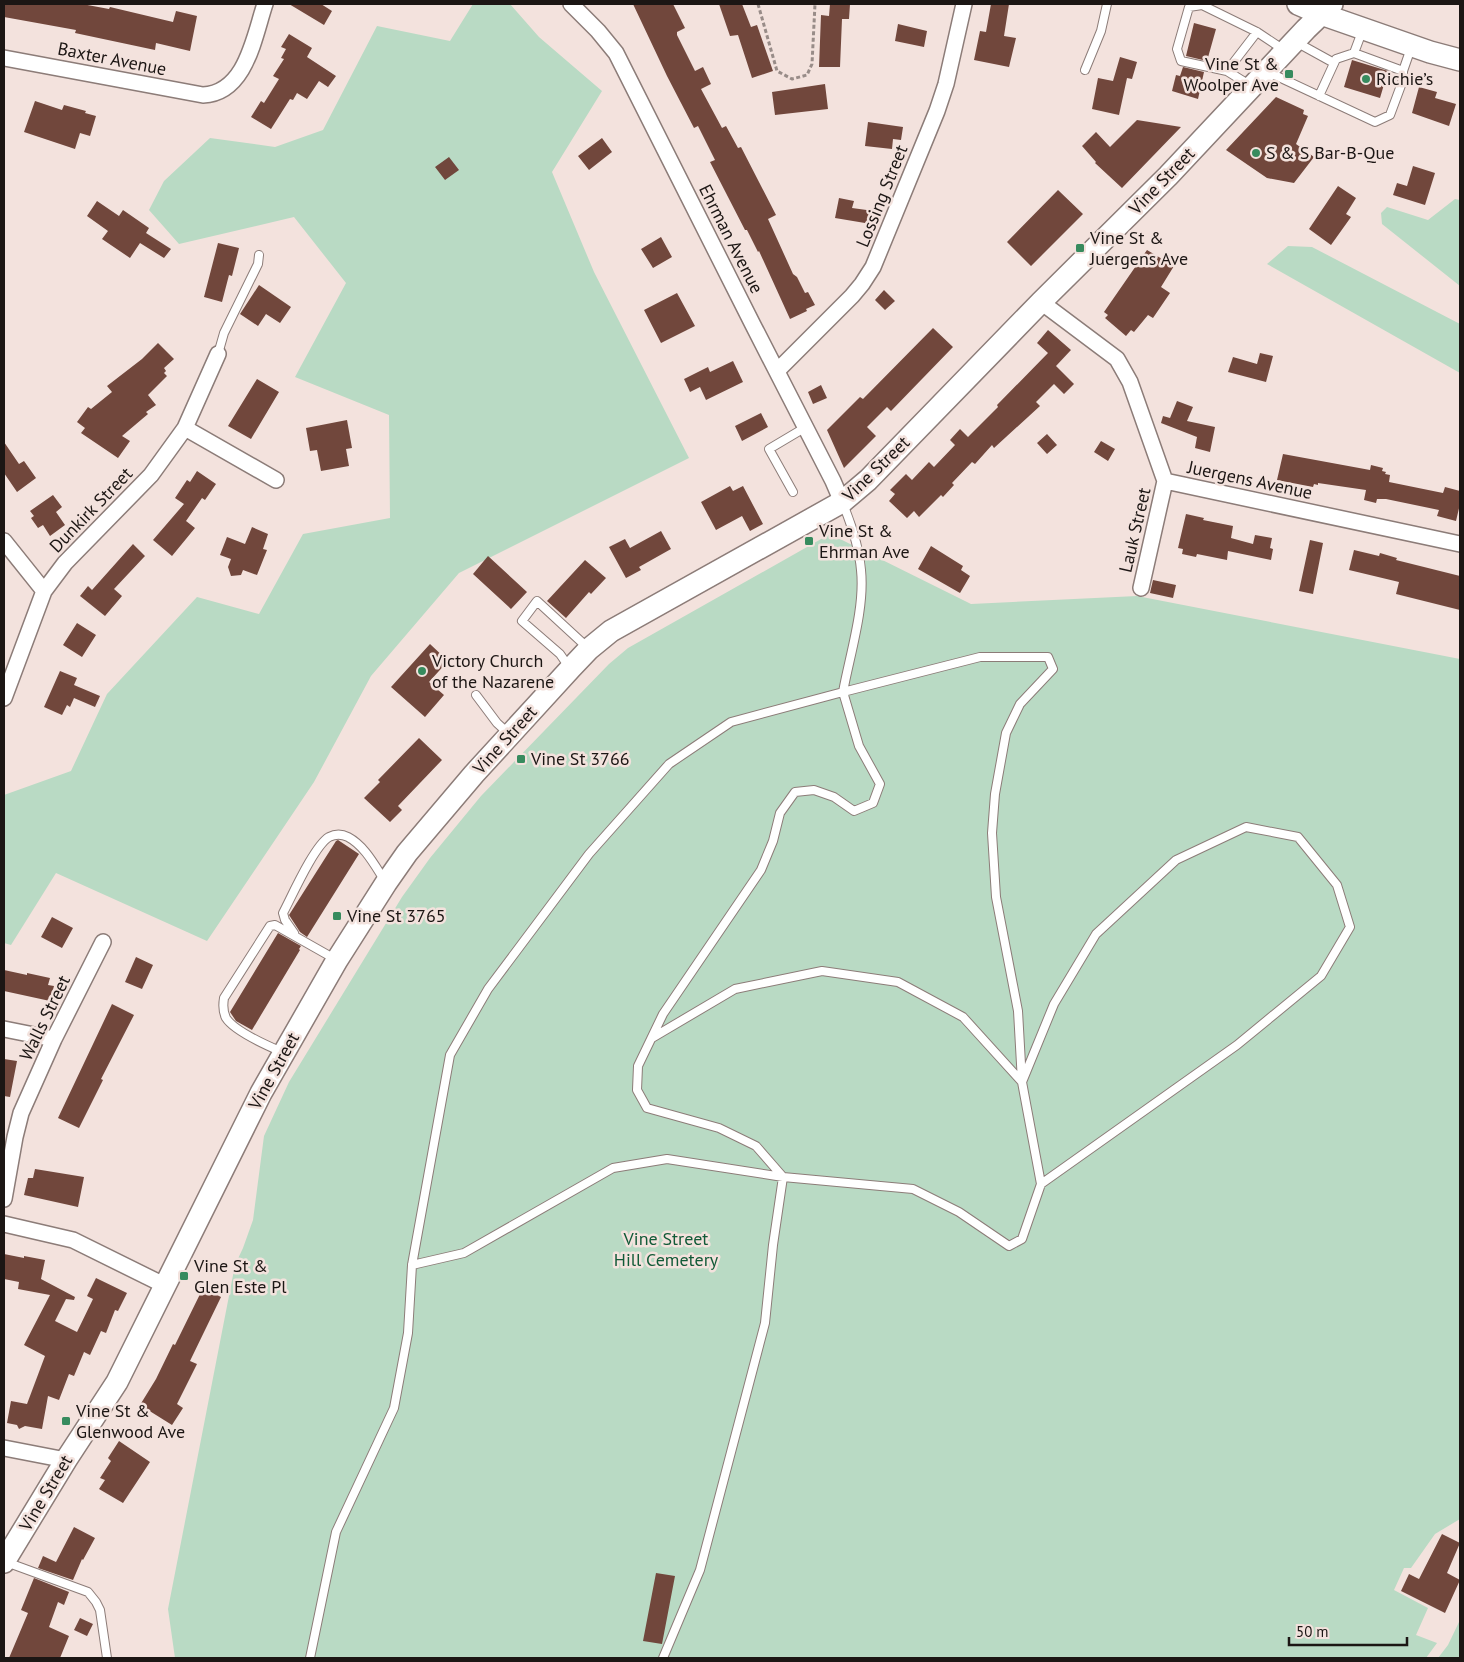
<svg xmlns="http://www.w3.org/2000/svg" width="1464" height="1662" font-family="'PT Sans',sans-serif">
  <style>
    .green { fill: #b9dac4 }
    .building { fill: #71473c }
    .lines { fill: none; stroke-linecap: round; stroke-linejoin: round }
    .lane-casing { stroke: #8c7c78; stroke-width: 10 }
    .street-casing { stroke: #8c7c78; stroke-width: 18 }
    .secondary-casing { stroke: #8c7c78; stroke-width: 24 }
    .path { stroke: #988c88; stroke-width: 3; stroke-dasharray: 4 2.5; stroke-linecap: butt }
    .lane { stroke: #fff; stroke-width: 8 }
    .street { stroke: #fff; stroke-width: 15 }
    .secondary { stroke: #fff; stroke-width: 21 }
    .poi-dot { fill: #378b5e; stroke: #f3e2dd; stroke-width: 2 }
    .labels { text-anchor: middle; stroke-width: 5; stroke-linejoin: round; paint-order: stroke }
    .street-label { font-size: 18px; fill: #1c1614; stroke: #f3e2dd }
    .poi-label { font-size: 18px; fill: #1c1614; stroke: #f3e2dd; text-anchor: start }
    .park-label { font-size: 18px; fill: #115a37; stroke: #f3e2dd }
  </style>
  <rect width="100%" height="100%" fill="#f3e2dd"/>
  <path class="green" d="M473 4H510L539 37 602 91 552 172 594 272 689 458 459 573 371 676 314 782 207 941 56 873 11 945 4 943V795L71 771 107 694 197 597 259 614 303 534 390 518 389 415 295 377 346 283 294 217 179 244 149 210 164 181 210 138 275 147 323 130 377 26 450 41Z
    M1455 199 1460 200V286L1382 224 1381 213 1387 207 1428 220Z
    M1288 246 1312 247 1460 324V373L1267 264Z
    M830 534 971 604 1137 596 1460 659V1519L1435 1534 1411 1568H1404L1394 1590 1428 1608 1416 1635 1437 1643 1426 1658H175L168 1609 235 1265 243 1248 253 1220 264 1136 289 1082 402 897 430 858 481 796 609 664 628 648Z
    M1459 1622 1460 1658H1438L1448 1645Z"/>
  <path class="building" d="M4 4H82L109 9 110 7 173 22 176 11 197 16 190 51 156 43 155 50 75 33 76 30 4 17Z
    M289 4H321L332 11 324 25Z
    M633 4H673L685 28 677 32V35L695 71 703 67 711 84 701 89 722 128 726 126 738 148 741 147 776 215 768 219 793 274 797 277 805 293 808 292 815 305 806 309 807 311 790 319 759 251 758 252 747 230H745L710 162 715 160 698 126 694 128 667 76Z
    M719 4H742L751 27 757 25 773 71 752 78 738 35 730 36Z
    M830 4H850L849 19H842L840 67H819L821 15 829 16Z
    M991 4H1009L1004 36 1016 38 1009 67 974 60 980 31 986 32Z
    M1194 23 1216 29 1207 61 1186 56Z
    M898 24 927 31 924 47 895 41Z
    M289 34 312 48 307 57 336 76 328 87 319 81 307 99 297 93 293 100 290 99 271 129 251 117 261 101 264 103 279 79 273 76 284 59 281 58 286 49 281 47Z
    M1120 57 1137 62 1132 79 1127 78 1119 115 1092 109 1098 78 1113 81Z
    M1352 60 1388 71 1380 98 1344 87Z
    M1183 67 1204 72 1198 99 1172 91 1176 75 1180 76Z
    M825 84 828 109 775 115 772 92Z
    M1419 87 1437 92 1435 98 1456 104 1449 126 1412 113Z
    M1276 97 1304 110 1303 114 1308 116 1296 144 1314 157 1294 183 1267 178 1226 150Z
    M35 101 62 110 64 105 86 111 85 113 96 116 90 136 80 133 75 149 24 132Z
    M1137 120 1181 127 1122 188 1095 163 1096 162 1082 146 1096 132 1110 147Z
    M868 122 903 127 901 140 893 139 892 149 865 146Z
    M602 138 612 152 589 170 578 156Z
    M449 157 459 170 445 180 435 167Z
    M1413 166 1435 173 1425 205 1393 195 1397 183 1407 186Z
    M1338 186 1356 198 1346 214 1351 217 1331 245 1309 229Z
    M1058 190 1083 214 1031 266 1007 242Z
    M839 198 854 201 852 208 874 211 871 224 835 218Z
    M97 201 119 216 123 210 149 228 146 233 171 249 164 258 140 243 130 258 102 239 108 231 87 216Z
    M661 237 672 257 653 268 641 249Z
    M218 243 239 248 232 276 229 275 222 302 204 297Z
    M1147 250 1174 266 1161 287 1170 293 1153 318 1148 315 1134 332 1131 330 1126 336 1105 318 1108 315 1104 312Z
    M259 285 291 307 280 323 266 314 258 326 240 314Z
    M884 290 895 301 885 310 875 300Z
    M677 293 695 326 661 343 644 310Z
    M933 328 953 347 891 411 887 407 867 427 876 436 844 468 827 430 860 397 863 399Z
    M1048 330 1071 350 1056 366 1074 384 1064 394 1054 384 1036 402 1040 406 994 448 992 445 975 464 972 462 952 483 954 485 943 497 941 495 919 517 914 511 907 518 889 501 895 494 890 490 906 474 912 480 929 462 934 467 955 445 950 440 960 429 968 437 998 407 997 405 1048 353 1037 343Z
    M158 343 174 359 164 368 166 371 164 373 167 376 148 395 156 405 146 412 148 414 122 436 130 441 118 458 81 433 85 428 77 422 88 407 91 409 112 392 107 386 142 359Z
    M1260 353 1273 356 1266 382 1228 372 1233 357 1257 364Z
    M733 361 743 382 706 400 700 387 690 392 684 379 708 367 710 372Z
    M257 379 279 392 251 439 228 426Z
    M821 385 827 398 813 404 808 392Z
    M1177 401 1193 407 1187 421 1215 427 1210 452 1195 448 1197 437 1161 423 1163 416 1170 418Z
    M761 413 768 427 742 441 735 426Z
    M347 420 352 448 346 449 349 466 321 471 317 450 310 451 306 428Z
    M1047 434 1057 445 1047 454 1037 443Z
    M1101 441 1115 449 1108 461 1094 452Z
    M4 442 19 464 24 461 36 478 17 492 4 473Z
    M1283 454 1370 470 1371 465 1383 468 1382 471 1386 472 1385 474 1390 475 1389 482 1443 493 1445 487 1460 491V504L1456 521 1437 516 1439 510 1386 499H1377L1376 503 1364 500 1366 490 1318 483V485L1314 484 1313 487 1277 480Z
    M197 471 216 484 205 500 202 498 186 521 195 528 172 556 153 540 184 504 175 498 187 480 190 482Z
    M730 486 733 491 743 486 763 524 750 531 742 516 716 530 701 502Z
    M53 495 62 507 56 512 65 525 50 536 43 525 38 528 31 518 34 516 30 511Z
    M1186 514 1204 518 1203 520 1233 526 1231 538 1253 544 1255 535 1272 538 1270 548 1273 549 1271 560 1228 551 1227 560 1197 554 1196 557 1182 554 1183 549 1178 548Z
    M252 527 268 534 263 549 267 550 257 575 243 570 241 575 231 576 228 567 231 559 220 555 227 537 245 544Z
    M661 531 671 549 639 567 641 570 626 578 609 547 625 539 630 548Z
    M1310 540 1323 543 1313 594 1299 591Z
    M133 544 145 556 114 589 122 596 105 616 80 596 88 586 92 590Z
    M931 546 963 566 961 570 970 576 960 593 918 569Z
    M1354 550 1379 556 1380 553 1397 558 1396 560 1460 576V610L1396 594 1399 582 1349 570Z
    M488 556 527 592 511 609 473 574Z
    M585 560 606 578 591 594 589 592 566 618 547 601Z
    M1153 580 1176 585 1173 598 1150 593Z
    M77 623 96 635 82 657 63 645Z
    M430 644 448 661 429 682 444 695 425 717 391 687Z
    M60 671 77 678 74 685 100 696 95 707 74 698 70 707 67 705 62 715 44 707Z
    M419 738 442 760 398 806 402 810 390 822 364 798 380 782 378 780Z
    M338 840 359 854 307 937 300 932 289 915 336 841Z
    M52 917 73 928 62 948 41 937Z
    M278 933 301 946 299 949 300 950 252 1030 236 1021 230 1012Z
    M136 957 153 965 142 989 125 982Z
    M4 970 27 975V973L50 978 48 985 54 986 50 1001 4 991Z
    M112 1004 134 1015 101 1079 103 1080 79 1128 58 1118Z
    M4 1059 17 1061 10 1097 4 1096Z
    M35 1169 84 1177 78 1207 24 1195 28 1178H33Z
    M4 1254 24 1258V1256L45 1260 41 1279 75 1297 74 1300 66 1299 55 1321 77 1332 93 1299 87 1296 96 1278 127 1293 118 1311 115 1310 106 1333 101 1331 90 1355 84 1352 74 1376 69 1374 59 1400 48 1396 42 1429 25 1426 19 1429 17 1425 7 1423 11 1401 27 1404 45 1356 24 1345 50 1295 18 1289 19 1282 4 1279Z
    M203 1288 221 1297 190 1361 197 1364 177 1404 183 1408 172 1425 140 1405 156 1379 173 1344 175 1345Z
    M119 1441 150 1462 123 1503 99 1489 105 1480 100 1478 111 1461 108 1458Z
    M74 1527 95 1538 83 1560 82 1559 73 1580 38 1568 43 1556 56 1562Z
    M1442 1534 1460 1543 1447 1573 1460 1580 1445 1613 1401 1591 1409 1574 1419 1579Z
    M656 1573 675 1576 662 1644 643 1641Z
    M34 1578 69 1592 64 1605 58 1602 49 1627 69 1636 60 1658H9L28 1613 21 1610Z
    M80 1618 93 1624 87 1636 74 1630Z"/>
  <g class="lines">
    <defs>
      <path id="lane" d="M1203 4 1202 5 1257 32 1284 50
        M1202 5 1189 7 1177 49 1181 61 1227 71 1257 32
        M1296 42 1334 63
        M1354 53 1363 29
        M1085 70 1101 31 1107 4
        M1227 71 1251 86
        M1268 72 1375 122 1390 115 1403 80V71L1411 48
        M1319 96 1336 59 1354 53 1403 71
        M218 354 224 333 258 264 259 255
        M793 492 769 449 806 427
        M569 667 560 654 522 621 537 601 588 648
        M476 695 497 723 508 733
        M294 933 285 920 283 913C292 896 314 846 329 837 335 834 342 834 348 837 365 846 375 866 385 881
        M652 1038 735 989 822 971 898 982 963 1017 1022 1082
        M282 1052C268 1046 234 1031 226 1018 223 1012 223 1004 224 998L270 926 275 925 335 959
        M412 1265 464 1253 613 1168 667 1159 783 1177 913 1189 959 1212 1009 1246 1022 1239 1041 1184 1237 1045 1321 976 1350 927 1337 885 1298 837 1246 827 1176 860 1096 934 1054 1004 1022 1082 1041 1184
        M6 1562 88 1592 96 1602 100 1610 107 1658
        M310 1658 336 1532 394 1408 408 1333 412 1265 450 1055 488 989 589 854 669 764 731 722 843 692C850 654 865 608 861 570 859 547 852 526 843 504
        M663 1658 700 1570 765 1323 773 1245 783 1177 756 1146 719 1128 647 1108 637 1090 638 1066 663 1014 761 870 773 841 780 813 795 792 814 790 834 797 854 811 873 803 880 784 859 746 843 692 980 657H1048L1053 669 1020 704 1006 733 995 794 992 833 996 897 1018 1011 1022 1082"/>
      <path id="street" d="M571 4 598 31 616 53 753 325 833 481 842 502
        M4 58 203 95C246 93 254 37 265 4
        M1041 302 1117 359 1130 382 1165 481 1460 544
        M777 371 852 296 862 284 873 267 937 111 946 84 964 4
        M185 428 276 480
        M4 541 44 591
        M1141 588 1165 481
        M4 698 44 591 65 563 151 475 185 428 218 354
        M4 1029 54 1039
        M4 1199 15 1137 21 1113 54 1039 103 942
        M4 1224 73 1240 164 1285
        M4 1448 66 1460"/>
      <path id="secondary" d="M1298 4 1321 14 1430 52 1460 60
        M4 1562 66 1460 117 1382 261 1093 337 960 386 883 407 853 474 774 571 668 589 649 611 631 842 502 868 480 1041 302 1168 176 1306 29 1332 4"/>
    </defs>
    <use href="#lane" class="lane-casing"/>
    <use href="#street" class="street-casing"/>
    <use href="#secondary" class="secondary-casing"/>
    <path class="path" d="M758 4 777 71 792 79 807 75 812 64 815 4"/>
    <use href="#lane" class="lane"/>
    <use href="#street" class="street"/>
    <use href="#secondary" class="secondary"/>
  </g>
  <g class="poi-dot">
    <rect x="1284" y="69" width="10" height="10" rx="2.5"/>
    <circle cx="1366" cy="79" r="5"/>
    <circle cx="1256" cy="153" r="5"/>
    <rect x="1075" y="243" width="10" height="10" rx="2.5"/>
    <rect x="804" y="536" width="10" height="10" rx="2.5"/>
    <circle cx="422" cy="671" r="5"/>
    <rect x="516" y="754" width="10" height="10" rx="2.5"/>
    <rect x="332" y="911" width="10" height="10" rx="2.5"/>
    <rect x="179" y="1271" width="10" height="10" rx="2.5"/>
    <rect x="61" y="1416" width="10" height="10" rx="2.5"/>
  </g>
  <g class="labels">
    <g class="street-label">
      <text transform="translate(112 59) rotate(11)" y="6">Baxter Avenue</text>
      <text transform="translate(1162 181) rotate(-46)" y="6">Vine Street</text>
      <text transform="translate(882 196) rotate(-68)" y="6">Lossing Street</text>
      <text transform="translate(731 239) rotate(63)" y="6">Ehrman Avenue</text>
      <text transform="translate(876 469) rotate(-44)" y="6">Vine Street</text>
      <text transform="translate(1250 480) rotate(12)" y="6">Juergens Avenue</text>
      <text transform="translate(91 510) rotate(-46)" y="6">Dunkirk Street</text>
      <text transform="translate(1135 530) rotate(-77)" y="6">Lauk Street</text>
      <text transform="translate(505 740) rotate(-48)" y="6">Vine Street</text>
      <text transform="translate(45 1018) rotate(-64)" y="6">Walls Street</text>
      <text transform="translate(274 1071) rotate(-61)" y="6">Vine Street</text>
      <text transform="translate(46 1493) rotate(-59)" y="6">Vine Street</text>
    </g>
    <g class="poi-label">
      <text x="1279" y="70" text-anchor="end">Vine St &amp;<tspan x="1279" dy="21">Woolper Ave</tspan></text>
      <text x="1376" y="85">Richie’s</text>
      <text x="1266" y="159">S &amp; S Bar-B-Que</text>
      <text x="1090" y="244">Vine St &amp;<tspan x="1090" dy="21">Juergens Ave</tspan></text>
      <text x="819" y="537">Vine St &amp;<tspan x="819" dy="21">Ehrman Ave</tspan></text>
      <text x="432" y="667">Victory Church<tspan x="432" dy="21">of the Nazarene</tspan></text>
      <text x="531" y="765">Vine St 3766</text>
      <text x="347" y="922">Vine St 3765</text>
      <text x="194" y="1272">Vine St &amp;<tspan x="194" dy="21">Glen Este Pl</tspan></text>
      <text x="76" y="1417">Vine St &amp;<tspan x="76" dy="21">Glenwood Ave</tspan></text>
    </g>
    <g class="park-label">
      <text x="666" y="1245">Vine Street<tspan x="666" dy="21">Hill Cemetery</tspan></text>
    </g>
  </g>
  <rect width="1464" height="1662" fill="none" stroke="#1c1614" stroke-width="10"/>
  <path d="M1289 1637v8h118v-8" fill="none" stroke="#1c1614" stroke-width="2.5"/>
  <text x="1296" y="1637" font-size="15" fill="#1c1614" stroke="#f3e2dd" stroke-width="4" paint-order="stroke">50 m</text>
</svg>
